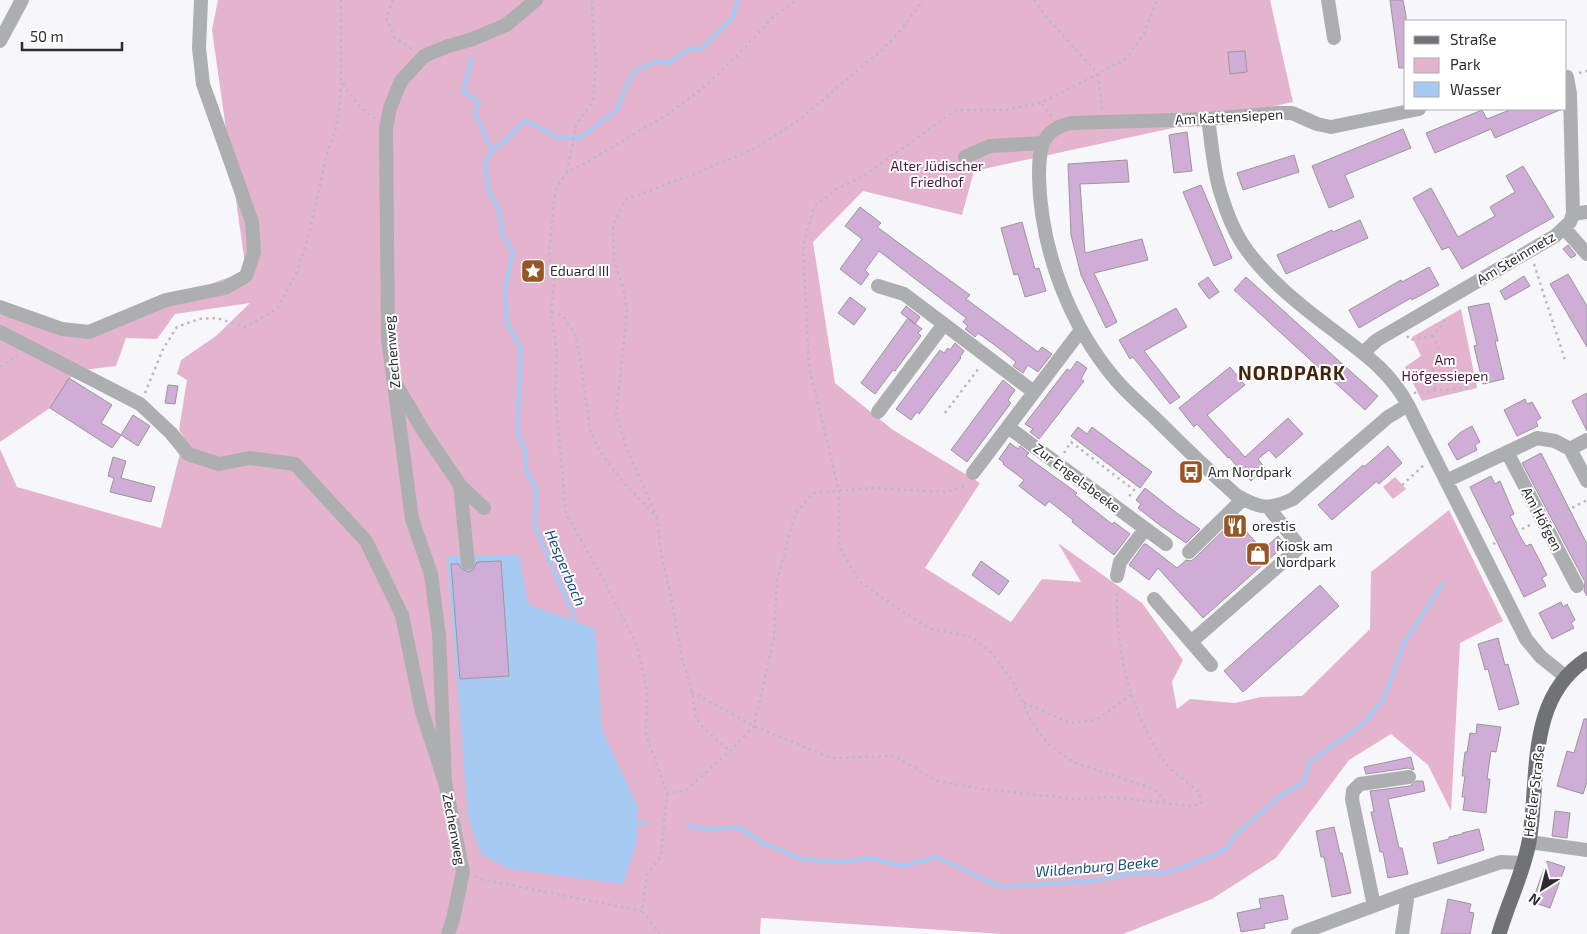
<svg xmlns="http://www.w3.org/2000/svg" width="1587" height="934" font-family="'Exo 2',sans-serif">
  <style>
    .green { fill: #e4b4cf }
    .water { fill: #a6caf2 }
    .lines { fill: none; stroke-linecap: round; stroke-linejoin: round }
    .stream { stroke: #a6caf2; stroke-width: 4 }
    .building { fill: #cfadd6; stroke: #9a979a }
    .path { stroke: #bab9bd; stroke-width: 2.5; stroke-dasharray: 2.5 4; stroke-linecap: butt }
    .minor { stroke: #adaeb0; stroke-width: 14 }
    .major { stroke: #717275; stroke-width: 15 }
    .labels { text-anchor: middle; stroke-width: 4; stroke-linejoin: round; paint-order: stroke }
    .street-label { font-size: 14px; fill: #2d2d2f; stroke: #fff }
    .park-label { font-size: 14px; fill: #4f153c; stroke: #fff }
    .poi-label { font-size: 14px; fill: #2d2d2f; stroke: #fff; text-anchor: start }
    .water-label { font-size: 15px; font-style: italic; fill: #1b4e7f; stroke: #fff }
    .district-label { font-size: 19px; font-weight: bold; letter-spacing: 1px; fill: #45240d; stroke: #fff }
  </style>
  <rect width="100%" height="100%" fill="#f7f6fb"/>
  <path class="green" d="M218 0H1270L1293 102 974 171 962 215 863 191 813 242 835 383 893 430 980 483 925 568 1011 622 1042 579 1081 582 1058 543 1142 603 1183 660 1172 682 1177 709 1190 699 1235 703 1261 697 1302 696 1370 629 1371 572 1449 510 1503 621 1460 643 1451 811 1428 765 1391 734 1349 760 1276 858 1212 899 1123 934H1001L761 918 760 934H0V449L17 487 161 528 184 438 179 430 187 380 177 374 181 360 216 336 250 303 175 314 157 339 126 338 116 366 75 371 50 408 0 442V315L80 332 246 271 212 30Z
    M1461 309 1477 388 1422 401 1405 367 1421 356 1412 337Z
    M1395 477 1406 489 1393 499 1383 487Z"/>
  <path class="water" d="M519 555 528 604 595 629 602 730 638 807 637 841 623 884 509 869 481 854 468 818 447 556Z"/>
  <g class="lines">
    <path class="stream" d="M472 59 463 91 479 102 475 113 492 150 485 164 489 192 499 209 502 234 513 252 505 289 507 324 521 349 517 432 525 450 526 470 536 489 535 527 573 614 574 624
      M492 150 505 141 525 120 559 138H580L617 110 626 86 636 70 655 62 669 63 689 49H701L732 18 738 0
      M633 824 646 823
      M689 826 707 829 738 827 763 843 802 859 839 862 870 858 901 866 937 857 1001 887 1093 881 1132 873 1162 874 1203 860 1227 848 1235 835 1283 794 1304 782 1309 763 1364 723 1384 698 1404 643 1443 583"/>
  </g>
  <path class="building" d="M1390 0H1403L1406 16V68H1399Z
    M1245 51 1247 72 1230 74 1228 52Z
    M1512 109H1562L1495 138 1491 129 1435 153 1426 133 1482 110 1487 119Z
    M1403 129 1411 148 1345 175 1354 197 1329 208 1312 166Z
    M1187 132 1192 171 1174 173 1169 135Z
    M1294 155 1299 172 1243 190 1237 173Z
    M1127 160 1129 182 1080 184 1085 253 1142 239 1148 260 1094 273 1117 322 1106 328 1081 275 1071 235 1068 164Z
    M1523 166 1554 217 1462 269 1449 247 1442 250 1413 198 1431 188 1458 237 1495 216 1490 207 1515 192 1506 176Z
    M1201 185 1232 258 1214 266 1183 192Z
    M860 207 881 223 877 227 970 295 966 299 1038 352 1042 347 1052 354 1038 372 1028 365 1023 373 1013 366 1016 362 1000 349 978 333 975 337 965 329 968 326 963 322 966 318 879 251 865 270 869 274 861 285 845 273 840 269 862 239 845 226Z
    M1360 220 1368 238 1286 274 1277 255 1332 230 1333 232Z
    M1022 222 1035 269 1039 268 1046 291 1025 297 1018 274 1014 275 1001 228Z
    M1568 245 1576 255 1571 258 1563 249Z
    M1429 267 1439 285 1412 300 1411 298 1359 328 1349 310 1401 280 1402 282Z
    M1568 274 1587 306V347L1550 284Z
    M1524 276 1530 286 1505 300 1500 291Z
    M1208 277 1219 292 1209 299 1198 284Z
    M1246 277 1378 396 1365 410 1234 290Z
    M850 297 866 309 854 325 838 313Z
    M1489 303 1498 341H1495L1504 379 1483 384 1474 346 1477 345 1468 307Z
    M906 306 920 317 915 324 901 313Z
    M1176 308 1187 327 1144 351 1180 397 1170 404 1133 357 1130 359 1119 340Z
    M908 318 922 329 918 333 921 336 895 371 893 370 875 394 861 383Z
    M955 343 964 351 960 357 961 358 919 414 917 412 911 420 896 409 940 350 944 353 948 348 950 350Z
    M1077 361 1087 368 1081 379 1084 381 1039 439 1030 432 1033 429 1025 424 1067 369 1070 371Z
    M1230 367 1245 385 1207 415 1245 457 1288 418 1303 434 1276 458 1269 450 1258 459 1265 468 1251 481 1243 471 1236 477 1231 470 1236 465 1229 457 1228 458 1197 424 1194 427 1179 408Z
    M69 378 112 405 101 423 121 435 112 448 50 408Z
    M1003 380 1015 390 1008 400 1011 403 967 462 951 450Z
    M168 385 178 386 175 404 165 403Z
    M1587 393V431L1572 401Z
    M1525 399 1527 404 1532 402 1541 418 1536 421 1538 426 1517 436 1504 410Z
    M133 415 150 426 138 446 121 435Z
    M1472 426 1480 442 1475 445 1477 450 1457 460 1448 444 1461 432Z
    M1078 427 1087 434 1092 427 1152 472 1140 488 1071 436Z
    M1010 443 1018 449 1020 446 1029 453 1026 456 1077 493 1075 495 1112 524 1114 522 1130 534 1114 555 1072 522 1073 520 1049 501 1045 506 1019 486 1024 480 1003 464 1004 463 999 459Z
    M1388 446 1402 463 1379 484 1377 481 1332 520 1318 505 1363 465 1364 467Z
    M1541 453 1587 544V596L1584 591 1585 582 1522 463Z
    M113 457 126 461 121 478 155 487 151 502 110 492 114 478 108 476Z
    M1491 476 1495 484 1500 481 1514 514 1510 516 1521 538 1526 546 1531 544 1547 575 1542 578 1546 586 1524 597 1470 487Z
    M1145 488 1178 514 1200 529 1186 543 1157 523 1138 508 1141 504 1136 500Z
    M1235 519 1263 550 1278 536 1285 545 1203 618 1158 568 1149 580 1129 565 1144 544H1146L1177 568 1186 560 1191 561 1195 558Z
    M501 561 509 676 460 679 451 564H459L461 568 468 572 473 570 477 562Z
    M981 561 1009 581 999 595 972 575Z
    M1320 585 1339 606 1243 692 1224 671Z
    M1561 602 1563 607 1567 604 1575 620 1571 623 1574 628 1552 639 1539 613Z
    M1498 638 1505 665 1508 664 1519 704 1499 710 1488 669 1485 670 1478 644Z
    M1584 719H1587V782L1583 794 1557 786 1567 751 1574 753Z
    M1477 724 1501 727 1496 752 1491 751 1487 779H1490L1486 813 1463 810 1465 797H1462L1465 776H1462L1465 752H1467L1470 733 1476 734Z
    M1411 757 1414 770 1408 768 1366 774 1364 767Z
    M1416 781H1423L1425 791 1388 799 1399 848H1402L1408 874 1388 878 1383 852H1380L1371 812H1374L1370 791 1410 786Z
    M1555 811 1570 813 1567 838 1552 836Z
    M1334 827 1340 853H1342L1351 893 1332 897 1324 857H1321L1316 831Z
    M1479 829 1484 850 1438 864 1433 843 1449 839V837L1462 834V833Z
    M1547 861 1565 867 1550 908 1532 902Z
    M1283 895 1288 919 1264 924 1265 928 1241 932 1237 913 1261 908 1259 899Z
    M1448 899 1471 904 1469 912 1474 913 1470 934H1441Z"/>
  <g class="lines">
    <path class="path" d="M341 0V81L359 106 375 119
      M393 0 386 18 394 37 414 50
      M1034 0 1047 18 1098 74 1041 103 1005 110H956L865 175 837 189 814 207 803 246 809 367 839 491V546L859 581 901 611 931 629 972 637 992 653 1013 682 1032 722 1049 745 1073 762 1154 789 1167 803
      M1579 73 1587 71
      M1042 104 1052 117
      M1102 109 1098 74 1127 58 1144 33 1157 0
      M567 172 576 125 593 101 596 59 593 33 592 0
      M1534 264 1565 360
      M552 312 563 316 574 332 580 357 590 430 600 452 625 484 657 517 626 447 616 414 627 312 623 287 614 261 613 225 625 200 699 172 756 148 799 120 883 49 905 25 923 0
      M1407 336 1410 340 1433 336
      M0 367 17 355
      M1435 390 1432 364 1438 361 1441 355 1433 336C1439 327 1443 328 1446 316
      M145 393 163 349 177 327 199 319 217 318 245 327 277 309 297 272 309 234 328 149 335 132 340 105 341 81
      M1414 393 1472 387
      M945 413 979 368
      M1064 453 1071 442 1134 490 1127 499
      M1402 485 1425 464
      M657 517 661 553 671 597 682 658 692 692 696 719 709 733 730 751
      M1555 517 1587 500
      M1493 544 1530 525
      M692 692 754 726 831 758 895 756 937 781 990 790 1076 799 1111 797 1190 806 1201 804 1199 792C1189 783 1171 772 1164 761 1130 712 1115 648 1117 589
      M1024 703 1070 723 1096 720 1132 694
      M667 793 685 791 730 751 754 726 774 638 777 581 795 514 813 493 871 488 946 492 964 486 966 483
      M475 876 480 879 642 911
      M660 934 642 911 647 875 661 856 667 793 646 735 647 691 637 645 601 575 566 514 555 393 557 353 551 312 555 278 549 256 554 200 557 187 567 172 585 163 668 114 704 87 739 54 774 16 797 0"/>
    <path class="minor" d="M1328 0 1334 38
      M0 41 22 0
      M1208 119C1212 144 1213 170 1221 194 1226 211 1233 229 1242 243 1264 277 1302 307 1333 330 1363 353 1390 371 1408 405L1526 639 1541 657 1566 677
      M965 157 990 146 1042 143
      M1573 214 1587 212
      M1564 228 1587 254
      M878 286 904 294 1034 392
      M0 307 62 329 89 332 166 300 225 288 246 276 254 252 252 222 203 84 199 48 201 0
      M0 332 140 404 171 433 188 454 219 464 250 458 295 464 366 541 402 615 422 712 445 782 463 872 453 919 448 934
      M1363 353 1377 340 1555 236 1570 222 1573 214 1570 94 1567 77H1566
      M397 386 424 432 460 485 468 563
      M1408 405 1388 417 1293 499C1269 510 1260 509 1236 495 1208 470 1181 444 1154 417 1141 405 1127 393 1116 380 1069 325 1041 250 1039 178 1039 150 1040 130 1071 123L1208 119 1278 113H1292L1317 124 1331 127 1419 109
      M878 412 944 324
      M1008 427 1166 544
      M1570 449 1587 481
      M1507 452 1577 586
      M973 473 1081 330
      M1446 481 1537 438 1555 441 1570 449 1587 440
      M460 485 484 508
      M1189 552 1243 499
      M1117 576 1120 562 1145 529
      M1154 599 1211 665
      M1191 642 1300 547 1268 507
      M445 782 439 635 431 574 412 519 388 339 386 128 390 108 401 81 424 56 448 46 470 40 506 25 536 0
      M1529 842 1587 850
      M1374 906 1352 799 1353 791 1360 784 1409 777
      M1298 934 1408 893 1501 862 1523 863
      M1402 934 1408 893"/>
    <path class="major" d="M1499 934C1508 903 1523 874 1529 842 1540 780 1525 699 1587 659"/>
  </g>
  <defs>
    <symbol id="sight-square" viewBox="-11 -11 22 22"><rect x="-9" y="-9" width="18" height="18" rx="4" fill="#995625" stroke="#fff"/><path d="M0-6L1.8-2.2L6-1.7L2.9 1.2L3.7 5.4L0 3.3L-3.7 5.4L-2.9 1.2L-6-1.7L-1.8-2.2Z" fill="#fff"/></symbol>
    <symbol id="bus-square" viewBox="-11 -11 22 22"><rect x="-9" y="-9" width="18" height="18" rx="4" fill="#995625" stroke="#fff"/><path d="M-5-6H5V4H4V6H2V4H-2V6H-4V4H-5ZM-3.5-4V0h7V-4ZM-3.5 1.2v1.5H-2V1.2ZM2 1.2v1.5H3.5V1.2Z" fill="#fff"/></symbol>
    <symbol id="restaurant-square" viewBox="-11 -11 22 22"><rect x="-9" y="-9" width="18" height="18" rx="4" fill="#995625" stroke="#fff"/><path d="M-5-6h1v4h1v-4h1v4h1v-4h1v5L-1.5 .5V6h-2V.5L-5-1ZM5-6V6H3V1.5H1.5Q1.5-4 5-6Z" fill="#fff"/></symbol>
    <symbol id="shop-square" viewBox="-11 -11 22 22"><rect x="-9" y="-9" width="18" height="18" rx="4" fill="#995625" stroke="#fff"/><path d="M-5-2.5h2.3a2.7 3.5 0 0 1 5.4 0H5L5.5 6h-11ZM-1.5-2.5h3a1.5 2.3 0 0 0-3 0Z" fill="#fff"/></symbol>
  </defs>
  <g fill-rule="evenodd">
    <use href="#sight-square" x="519" y="257" width="28" height="28"/>
    <use href="#bus-square" x="1177" y="458" width="28" height="28"/>
    <use href="#restaurant-square" x="1221" y="512" width="28" height="28"/>
    <use href="#shop-square" x="1244" y="540" width="28" height="28"/>
  </g>
  <g class="labels">
    <g class="street-label">
      <text transform="translate(1229 117) rotate(-3)" y="5">Am Kattensiepen</text>
      <text transform="translate(1516 258) rotate(-31)" y="5">Am Steinmetz</text>
      <text transform="translate(392 352) rotate(-95)" y="5">Zechenweg</text>
      <text transform="translate(1077 478) rotate(37)" y="5">Zur Engelsbeeke</text>
      <text transform="translate(1542 519) rotate(62)" y="5">Am Höfgen</text>
      <text transform="translate(1534 791) rotate(-83)" y="5">Hefeler Straße</text>
      <text transform="translate(454 829) rotate(79)" y="5">Zechenweg</text>
    </g>
    <g class="park-label">
      <text x="937" y="171">Alter Jüdischer<tspan x="937" dy="16">Friedhof</tspan></text>
      <text x="1445" y="365">Am<tspan x="1445" dy="16">Höfgessiepen</tspan></text>
    </g>
    <g class="poi-label">
      <text x="550" y="276">Eduard III</text>
      <text x="1208" y="477">Am Nordpark</text>
      <text x="1252" y="531">orestis</text>
      <text x="1276" y="551">Kiosk am<tspan x="1276" dy="16">Nordpark</tspan></text>
    </g>
    <g class="water-label">
      <text transform="translate(565 568) rotate(67)" y="5">Hesperbach</text>
      <text transform="translate(1097 867) rotate(-5)" y="5">Wildenburg Beeke</text>
    </g>
    <g class="district-label">
      <text x="1292" y="380">NORDPARK</text>
    </g>
  </g>
  <rect x="1404" y="20" width="162" height="90" fill="#ffffff" stroke="#ababac"/>
  <rect x="1414" y="36" width="25" height="8" fill="#717275" stroke="#ababac"/>
  <text x="1450" y="45" font-size="15" fill="#2d2d2f">Straße</text>
  <rect x="1414" y="58" width="25" height="15" fill="#e4b4cf" stroke="#ababac"/>
  <text x="1450" y="70" font-size="15" fill="#2d2d2f">Park</text>
  <rect x="1414" y="82" width="25" height="15" fill="#a6caf2" stroke="#ababac"/>
  <text x="1450" y="95" font-size="15" fill="#2d2d2f">Wasser</text>
  <g transform="translate(1542 889) rotate(216)" stroke="#ffffff" stroke-width="4" paint-order="stroke">
  <path d="M0-4L9 19L0 12L-9 19Z" fill="#2d2d2f"/>
  <text y="-8" font-size="14" font-weight="bold" text-anchor="middle" fill="#2d2d2f">N</text>
  </g>
  <path d="M22 42v8h100v-8" fill="none" stroke="#2d2d2f" stroke-width="2.5"/>
  <text x="30" y="42" font-size="15" fill="#2d2d2f" stroke="#ffffff" stroke-width="4" paint-order="stroke">50 m</text>
</svg>
